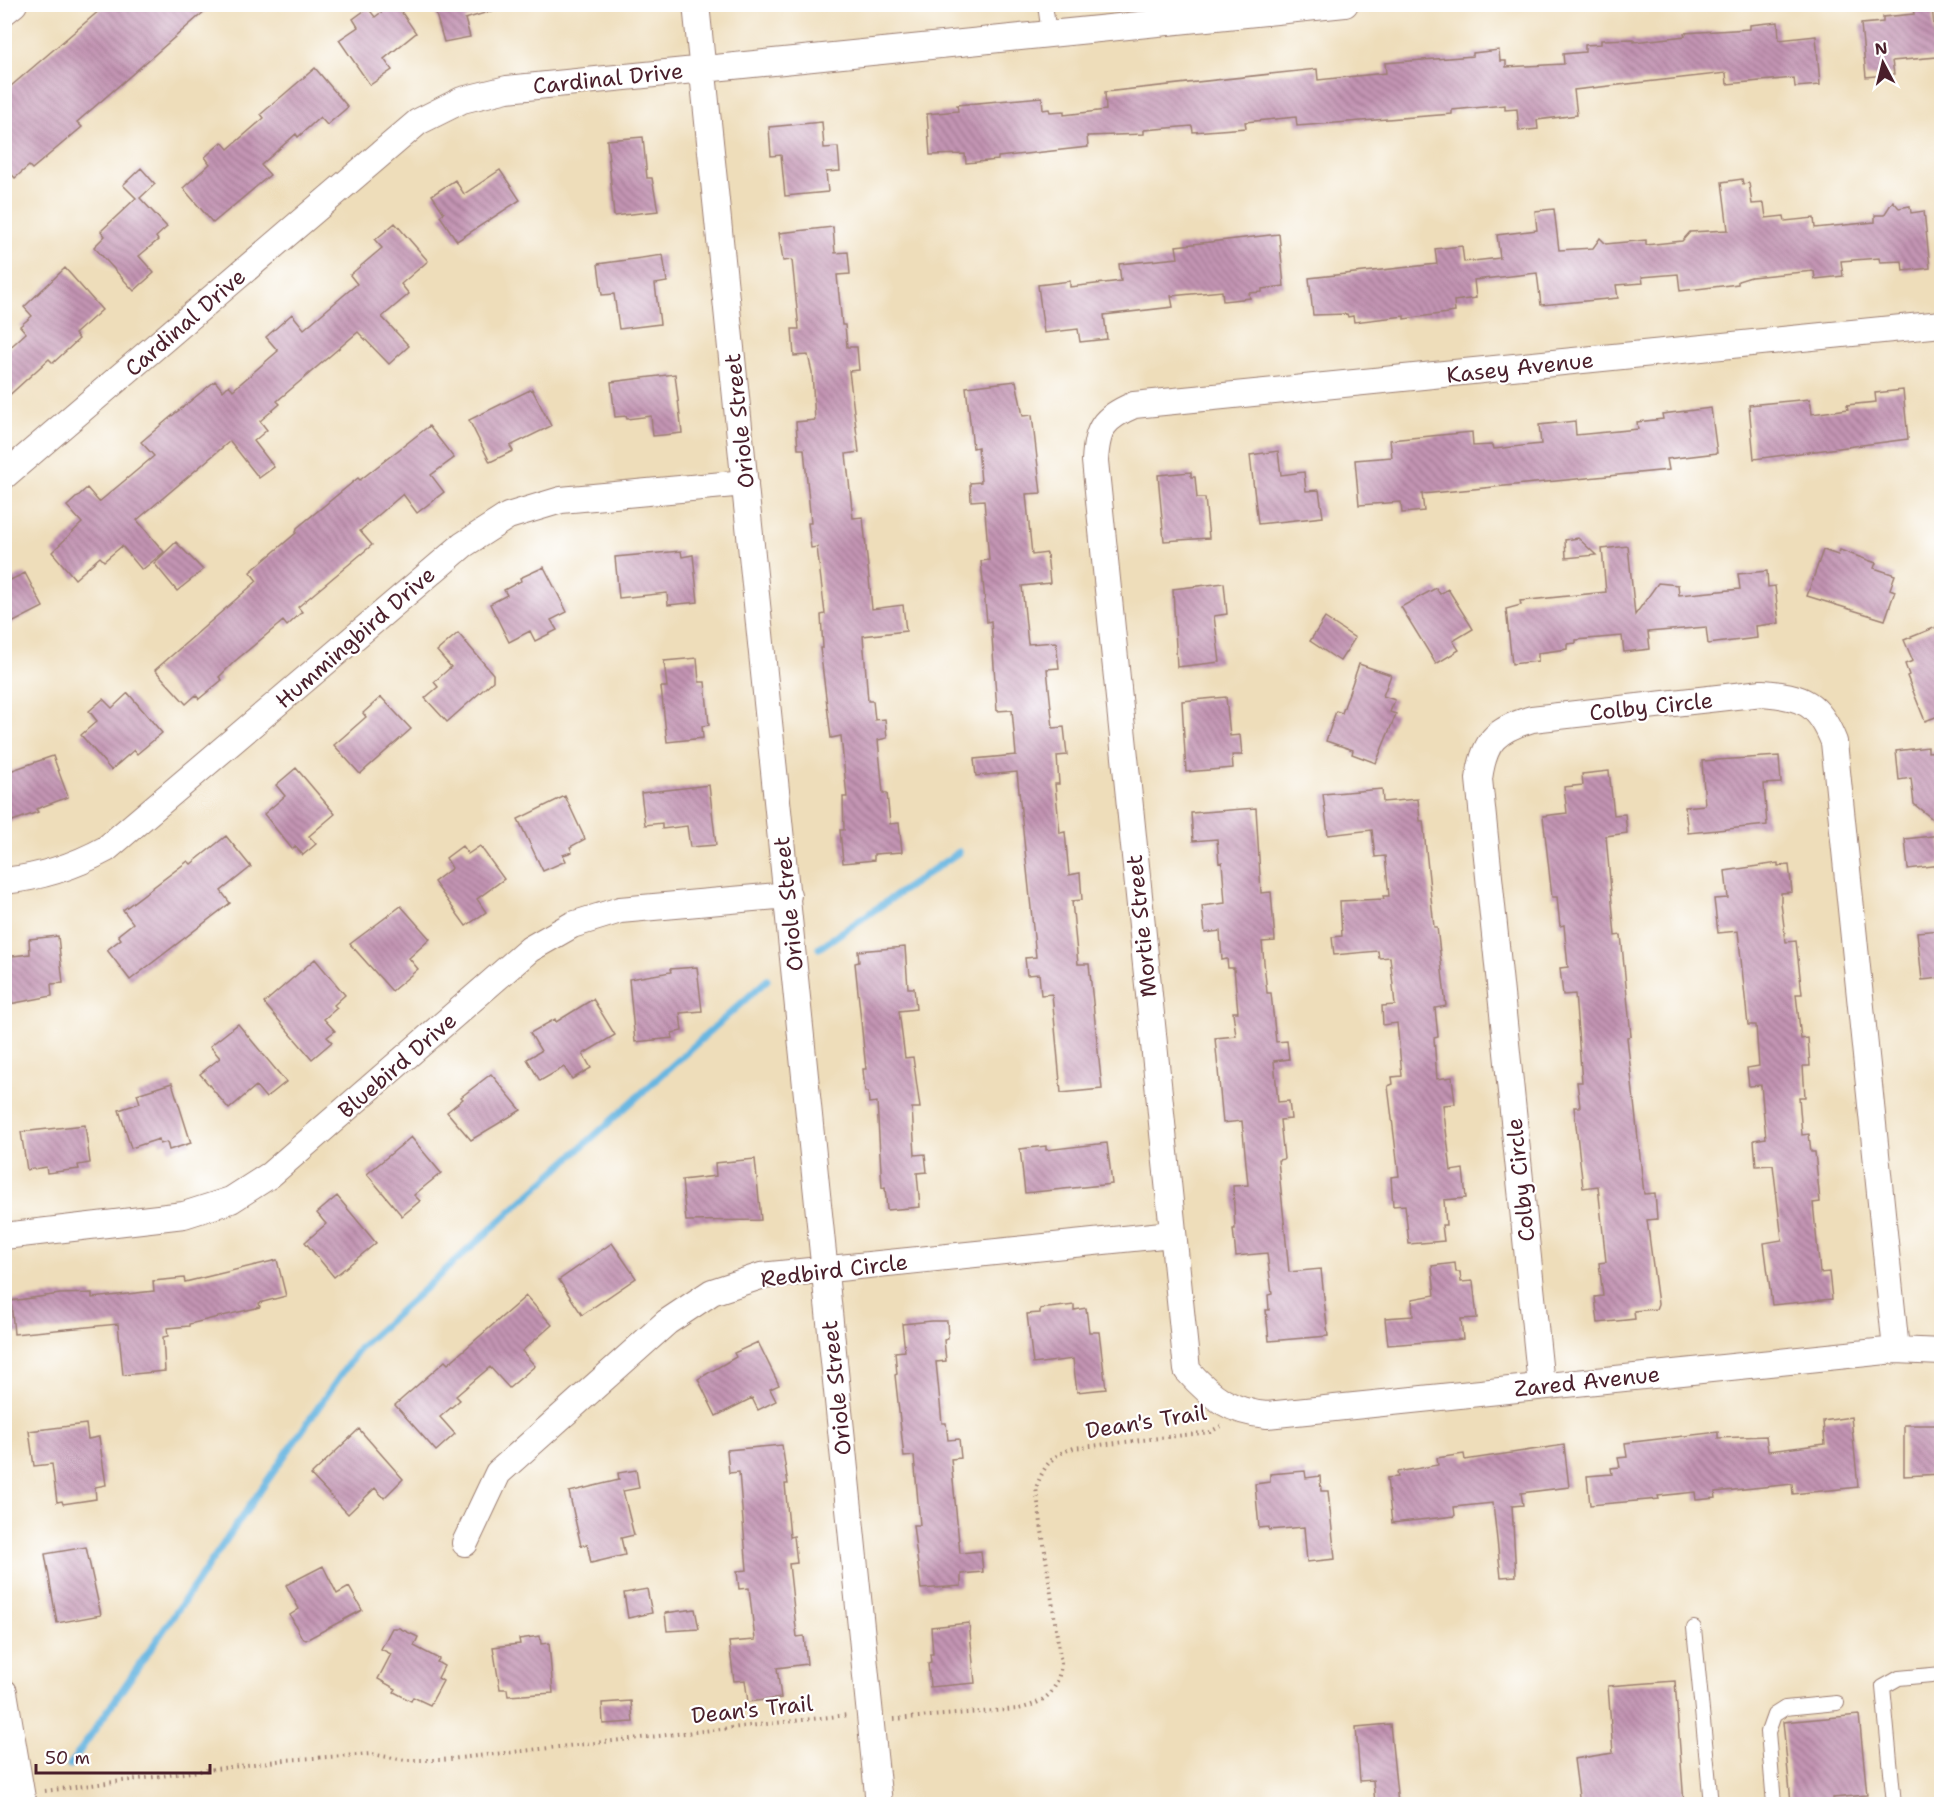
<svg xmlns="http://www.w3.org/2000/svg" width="1946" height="1809" font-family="'Shantell Sans',sans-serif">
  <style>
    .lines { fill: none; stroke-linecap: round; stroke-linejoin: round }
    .stream { stroke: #67b6e1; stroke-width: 7 }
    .building { fill: url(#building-back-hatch) }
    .service-casing { stroke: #9c7e72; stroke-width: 16 }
    .minor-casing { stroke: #9c7e72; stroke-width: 28 }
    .path { stroke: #9c7e72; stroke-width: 4; stroke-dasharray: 1.5 4.5; stroke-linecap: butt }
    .service { stroke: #fff; stroke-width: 14 }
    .minor { stroke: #fff; stroke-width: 26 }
    .labels { text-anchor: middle; stroke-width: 4.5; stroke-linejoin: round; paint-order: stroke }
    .street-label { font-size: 22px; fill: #4a1f2b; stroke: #fff }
  </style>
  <defs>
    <pattern id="building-back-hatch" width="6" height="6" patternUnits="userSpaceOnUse" patternTransform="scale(1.5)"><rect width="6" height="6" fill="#c394b3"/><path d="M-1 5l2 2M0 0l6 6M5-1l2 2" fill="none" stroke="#a07892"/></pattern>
  </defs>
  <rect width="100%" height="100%" fill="#fff"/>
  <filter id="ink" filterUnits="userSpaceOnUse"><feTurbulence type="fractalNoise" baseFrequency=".0167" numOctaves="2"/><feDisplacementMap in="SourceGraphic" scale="12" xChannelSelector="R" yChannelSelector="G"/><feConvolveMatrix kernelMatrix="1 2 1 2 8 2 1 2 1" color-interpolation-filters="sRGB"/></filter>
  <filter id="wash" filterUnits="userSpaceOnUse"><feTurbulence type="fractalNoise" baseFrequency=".008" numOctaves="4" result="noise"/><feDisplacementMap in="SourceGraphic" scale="24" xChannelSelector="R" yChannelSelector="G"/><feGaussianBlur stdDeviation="1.35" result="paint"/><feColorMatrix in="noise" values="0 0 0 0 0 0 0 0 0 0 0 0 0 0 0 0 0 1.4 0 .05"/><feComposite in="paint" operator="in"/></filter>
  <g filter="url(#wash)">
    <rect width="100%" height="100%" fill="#eeddba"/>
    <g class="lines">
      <path class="stream" d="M819 948 959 852
        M70 1765 360 1347 767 980"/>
    </g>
    <g id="blocks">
      <path class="building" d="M107 4H213L77 122 82 127 32 169 29 166 15 178 4 166V92Z
        M392 4H396L416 33 384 59 392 70 370 85 339 40 358 27 353 19 368 8 375 17Z
        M433 4H497L498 9 465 19 470 37 444 42Z
        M1932 6 1937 57 1892 61 1894 74 1866 77 1861 24 1883 22V17L1914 14 1913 7Z
        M1778 22 1779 40 1816 36 1820 85 1795 87 1794 78 1727 84 1726 73 1574 90 1577 115 1537 120 1538 129 1519 131 1517 109 1505 110V105L1452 110V114L1297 126 1296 117 1245 122 1246 128 1193 132 1192 126 1144 130V134L1087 136 1088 147 998 157V160L966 163 965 154 930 155 927 114 958 111 957 105 1042 97 1043 110 1049 109 1050 112 1064 111V115L1106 110 1105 92 1317 69 1318 80 1386 73 1385 63 1473 56V53L1499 50 1500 61H1506V67L1564 64 1563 54 1585 52V45L1601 44V40L1634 39V42L1685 36 1684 33 1750 29V25Z
        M315 68 348 107 327 125 320 117 298 137 296 134 261 165 270 175 213 223 183 188 210 164 205 157 222 142 228 149 264 118 261 114Z
        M822 122 824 148 838 147 840 171 826 172 828 192 785 196 781 155 771 156 769 127Z
        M643 137 647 178H652L658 211 614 216 607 140Z
        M141 168 155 184 140 198 167 227 156 237 158 240 139 256 154 273 134 291 94 247 105 236 101 231 136 198 123 185Z
        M500 170 520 200 457 241 440 216 444 213 432 195 455 180 464 194Z
        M1742 179 1743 184 1749 183 1752 204 1764 203 1766 218 1784 216 1785 221 1814 218 1815 228 1875 222V215H1884L1893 201 1899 208 1910 206 1911 213 1924 211 1930 268 1903 271 1902 261 1880 262 1879 258 1841 261 1843 276 1815 279 1814 271 1751 277 1738 281V284L1680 291 1678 274 1642 277 1643 283 1616 285 1618 298 1541 305 1537 273 1474 280 1476 298 1454 301 1455 312 1404 319V316L1354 322 1353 316 1348 317 1347 314 1313 315 1309 278 1437 264 1435 249 1462 246 1464 262 1500 258 1497 235 1537 230 1535 211 1554 209 1559 250 1593 248 1600 238 1606 244 1646 240V245L1682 241 1690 232 1728 230 1722 182Z
        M395 223 428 261 401 284 409 294 382 317 409 346 389 364 358 332 277 401 280 404 260 421 267 430 254 441 274 467 259 478 230 441 137 520 164 552 142 570 122 546 104 561 100 557 75 579 52 552 82 523 67 506 87 488 99 502 154 456 141 442 167 420 215 381 223 391 229 385 233 390 278 351 266 337 292 314 304 329 357 284 350 275 382 248 375 240Z
        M833 227 835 253 848 252 850 274 837 275 842 325H845L847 347H857L859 370 849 371 859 452 846 454 853 518 863 517 872 609 903 605 906 631 863 636 868 701H873L875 720 885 719 887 738 878 740 883 793H887L890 824 899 823 902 852 874 854V860L843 863 840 830H844L843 797H847L841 736 831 738 820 648H823L821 615 825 614 817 547 811 548 808 523H811L804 449H798L796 422 815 420 812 372 808 355 794 356 792 329H799L792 260 783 261 779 233Z
        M1279 234 1284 286 1262 289V292L1249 293 1250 298 1223 301 1222 291 1171 296 1173 307 1104 315 1107 339 1080 342 1078 329 1044 333 1038 285 1070 281V287L1121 281 1119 264 1178 258 1176 246Z
        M663 255 667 282 655 284 660 324 619 329 614 294 602 295 598 264Z
        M65 268 102 310 75 334 79 339 53 363 49 359 4 400V353L26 333 20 326 32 316 24 307Z
        M675 374 682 433 653 436 651 416 627 419 626 416 615 417 611 382Z
        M1016 381 1023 416 1032 415 1041 493 1026 494 1032 555 1047 553 1050 583 1022 586 1028 644 1056 642 1059 668 1047 669 1053 728 1064 727 1067 755 1057 756 1059 784H1055L1060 833 1065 832 1069 875 1080 873 1082 900 1072 901 1078 964H1089L1102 1089 1061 1093 1052 994 1041 995 1039 974 1027 975 1025 958 1036 957 1017 772 976 776 974 759 1016 755 1012 710 997 711 991 621 987 622 981 561 989 560 984 500 971 501 970 483 981 482 978 447 973 448 966 387Z
        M532 389 551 426 510 446 513 451 490 462 469 420Z
        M1903 390 1908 439 1754 459 1749 405 1810 399 1812 414 1848 409 1847 405 1876 402 1875 393Z
        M1711 408 1717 453 1667 459 1669 470 1422 494 1424 511 1402 513 1401 502 1359 505 1355 460 1392 457 1390 440 1472 432 1473 446 1493 445 1494 449 1541 444 1539 425 1575 421 1576 435 1638 429 1637 422 1663 419 1662 414Z
        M429 426 454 458 431 475 444 492 417 513 403 494 360 531 372 545 298 607 302 612 287 626 283 621 235 661 219 677 222 680 199 699 196 695 186 704 155 670 257 581 250 572 296 533 297 528 358 478 360 480Z
        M1278 451 1281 475 1304 472 1306 491 1319 490 1323 517 1258 524 1250 455Z
        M1191 472V477H1195L1197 498H1205L1209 538 1164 541 1158 475Z
        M1578 538 1596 555 1566 558 1565 540Z
        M176 542 203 570 177 591 154 563Z
        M1628 546 1635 615 1658 583 1678 585 1679 595 1740 589 1738 574 1767 571 1768 587 1775 586 1779 623 1756 626 1757 638 1708 644 1706 627 1648 632 1650 649 1624 652 1622 636 1576 640V643L1567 644V649L1538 653V661L1512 664 1506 609 1521 605 1520 601 1606 592 1602 549Z
        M1823 550 1838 555 1840 550 1876 563 1874 568 1895 575 1890 589 1895 591 1885 620 1807 596Z
        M681 551 682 557 693 555 698 602 668 605 667 593 619 598 615 557Z
        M544 567 567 612 551 620 557 630 535 641 530 631 509 642 490 604 507 595 504 590 521 581 520 578Z
        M25 573 43 607 4 627V583Z
        M1224 583 1227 614 1214 616 1220 662 1177 667 1173 589Z
        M1436 588 1440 594 1448 589 1473 629 1453 641 1459 650 1436 664 1401 607Z
        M1325 618 1355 638 1340 661 1310 641Z
        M1941 625V715L1925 721 1907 676 1909 675 1905 664 1913 661 1904 640Z
        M458 633 493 674V681L447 722 425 698 438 687 434 682 451 667 437 651Z
        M697 658 699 682H705L709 725 702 726 703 738 667 742 661 687H667L664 661Z
        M1359 664 1391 675 1383 696 1395 700 1390 712 1396 714 1376 763 1352 754 1353 750 1326 741 1336 711 1342 713Z
        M128 693 162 733 137 754 134 750 111 770 81 735 97 721 89 711 103 699 112 708Z
        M381 697 411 729 360 774 334 745 366 717 363 713Z
        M1226 697 1230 736 1240 735 1242 755H1232L1233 768 1186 772 1182 701Z
        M1928 747V752L1941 751V826L1914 804 1911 778 1899 780 1896 751Z
        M53 756 68 797 36 809 38 812 4 824V773Z
        M1779 756 1781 783 1764 784 1767 825 1688 833 1685 807 1705 805 1702 761Z
        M296 768 335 814 309 836 316 844 303 855 295 846 292 849 264 814 285 796 276 785Z
        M1609 771 1614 815 1625 814 1627 833 1606 836 1615 936 1621 935 1631 1036 1627 1037 1644 1194 1655 1193 1657 1219 1647 1220 1658 1304 1656 1309 1634 1311 1635 1319 1598 1323 1595 1297 1603 1296 1599 1263 1606 1262 1598 1186 1583 1188 1574 1107H1580L1577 1082H1582L1575 994 1563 995 1560 968 1568 967 1564 925 1560 926 1557 897H1552L1543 816 1567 813 1564 787 1583 785 1582 774Z
        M709 785 716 845 690 847 687 826 662 829V823L645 825 641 793Z
        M1382 789 1383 802 1418 799 1420 821H1423L1434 927H1437L1446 1006 1435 1008 1438 1037 1434 1038 1437 1079 1452 1077 1455 1104 1443 1105 1451 1171 1463 1169 1466 1198 1444 1200 1446 1225H1442L1444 1241 1409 1244 1405 1205 1393 1206 1391 1177 1399 1176 1388 1086 1393 1084 1392 1077 1402 1076 1397 1023 1383 1025 1382 1006 1395 1005 1390 957 1379 958 1378 951 1334 955 1332 937 1342 936 1340 901 1384 899 1383 896H1389L1385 856 1375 857 1372 830 1328 835 1323 794Z
        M565 796 585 839 570 847 572 852 563 855 566 861 543 871 518 819Z
        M1256 808 1261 893 1271 892 1275 941 1262 942 1267 993H1271L1276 1042 1287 1041 1289 1059 1274 1061 1278 1102 1289 1101 1291 1119 1280 1120 1284 1159 1278 1160 1289 1272 1321 1269 1328 1336 1269 1341 1266 1310H1269L1268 1295 1272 1294 1267 1253 1236 1256 1233 1229H1235L1233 1186 1248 1185 1242 1121 1223 1123 1215 1038 1236 1036 1233 1012H1238L1234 968H1228L1227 959 1222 960 1220 931 1205 933 1202 906 1225 903 1222 862 1219 863 1217 839 1193 841 1191 813Z
        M1941 835V865L1908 869 1905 839Z
        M226 836 251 867 221 891 230 903 130 980 107 950 121 939 118 935 133 923 123 910 188 861 191 864Z
        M462 846 468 854 480 846 504 879 477 899 486 912 466 926 434 882 452 868 446 858Z
        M1778 863V866L1789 865 1792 892 1781 893V903L1786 942 1796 941 1802 994H1796L1801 1039 1808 1038 1810 1066H1803L1805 1097H1799L1802 1135 1809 1134 1811 1152H1815L1820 1202 1813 1203 1820 1273 1829 1272 1832 1299 1772 1305 1764 1243 1782 1240 1773 1165 1756 1166 1754 1140 1766 1138 1761 1085 1749 1086 1747 1068 1759 1066 1756 1025H1748L1738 931 1718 933 1714 899 1728 898 1725 871Z
        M401 906 430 939 409 958 418 969 392 991 350 944Z
        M1941 930V978L1922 980 1917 932Z
        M58 936 63 983 51 984 52 996 4 1005V957L30 954 29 939Z
        M905 947 908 988H914L916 1009 899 1011 905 1058 913 1057 920 1108H912L915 1155 925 1154 927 1172 917 1173 920 1207 887 1210 885 1187 882 1188 877 1102 869 1103 868 1092H865L863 1069H866L855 963 859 962 858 951Z
        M315 959 345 995 334 1005 337 1008 324 1019 335 1031 327 1037 332 1042 312 1059 264 1003Z
        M697 967 702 1011 680 1013 682 1031 672 1033 673 1038 635 1042 629 979 671 972 670 969Z
        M593 999 615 1035 583 1054 591 1068 572 1079 564 1067 540 1081 527 1059 541 1051 530 1033 555 1019 556 1022Z
        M238 1024 286 1082 266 1098 256 1086 229 1109 200 1074 220 1058 210 1046Z
        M491 1074 521 1110 471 1140 447 1112 463 1099 461 1097Z
        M172 1083 191 1143 169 1150 167 1142 160 1144 159 1139 131 1148 119 1110 140 1103 137 1094Z
        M85 1125 90 1163 78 1165 79 1169 47 1173 46 1167 27 1170 21 1132Z
        M411 1137 441 1173 414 1195 420 1201 402 1216 367 1174Z
        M1107 1143 1112 1184 1025 1193 1020 1149 1046 1146V1150Z
        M755 1159 761 1220 686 1221 682 1180 716 1176 715 1163Z
        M337 1196 376 1243 334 1277 305 1242 326 1224 317 1213Z
        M612 1243 636 1278 582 1315 559 1280Z
        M277 1260 286 1296 259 1303 260 1307 189 1324V1326L167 1328 168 1336 163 1337 165 1371 123 1375 118 1324 14 1334 11 1301 60 1294 92 1293V1298L154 1291 153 1281 184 1278 185 1282Z
        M1455 1263 1456 1272H1460L1461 1282 1473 1281 1477 1318 1461 1319 1463 1339 1388 1345 1385 1318 1413 1316 1412 1299 1435 1295 1432 1266Z
        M526 1296 552 1325 522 1351 535 1366 509 1388 490 1367 456 1396 460 1400 440 1417 455 1434 436 1451 395 1405 445 1361 448 1364Z
        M1074 1305V1310L1086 1308 1089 1332H1099L1106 1389 1077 1392 1073 1359 1033 1364 1027 1314 1040 1313V1309Z
        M932 1321H947L948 1339 944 1340 946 1361 936 1362 942 1423H946L948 1440 959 1439 961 1458 951 1459 960 1553 981 1551 983 1572 961 1574V1586L921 1589 913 1525H920L914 1456 904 1457 895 1375 897 1374 895 1352 905 1351 902 1324Z
        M758 1342 779 1385 770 1389 776 1401 758 1410 752 1398 716 1416 698 1379 736 1357 734 1353Z
        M1851 1417 1858 1487 1793 1494 1792 1484 1715 1492 1716 1498 1696 1500 1695 1492 1658 1496 1659 1499 1590 1505 1587 1476 1612 1474 1611 1468 1620 1467 1618 1458 1627 1457 1625 1443 1718 1432V1438L1766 1436 1768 1451 1825 1444 1823 1421Z
        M86 1424 88 1439 99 1437 106 1485 95 1487 96 1499 63 1504 62 1501 57 1502 52 1464 34 1466 29 1431Z
        M1904 1425H1941V1474L1904 1476Z
        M359 1429 403 1479 384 1498 375 1488 348 1514 311 1475Z
        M782 1445 788 1484H785L790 1537 794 1536 797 1563 789 1564 797 1637 804 1636 807 1664 777 1668 781 1698 748 1702 745 1680 734 1681 729 1642 755 1640 749 1588 739 1589 737 1571 747 1570 739 1472 729 1473 727 1450Z
        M1564 1445 1569 1487 1521 1493 1523 1505 1512 1506 1516 1576 1501 1577 1493 1503 1454 1507 1455 1516 1392 1523 1387 1478 1398 1477 1397 1472 1438 1465 1437 1458 1464 1454 1465 1460Z
        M636 1470 639 1488 623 1491 634 1535 621 1538 625 1555 591 1563 587 1544 581 1546 569 1492 619 1480 618 1473Z
        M1305 1471 1306 1478 1320 1476 1321 1491H1328L1335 1559 1307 1562 1304 1527 1269 1530V1527L1259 1528 1255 1484 1270 1482V1474Z
        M86 1547 101 1615 57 1623 45 1554Z
        M323 1566 337 1594 349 1587 362 1610 306 1640 302 1638 290 1615 299 1609 286 1585Z
        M647 1589 652 1613 628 1618 624 1593Z
        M695 1609 699 1629 667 1631 665 1613Z
        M969 1623 975 1683 930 1687 928 1663 931 1662 930 1654H933L931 1627Z
        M392 1628H399L418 1637 414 1646 439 1659 437 1662 444 1666 438 1678 443 1681 430 1705 413 1697 411 1701 394 1692 396 1689 378 1679 391 1654 381 1649Z
        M540 1636 541 1644 549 1643 553 1693 508 1696 507 1689H500L493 1647 520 1644 519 1639Z
        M1675 1681 1684 1804H1580L1574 1759 1613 1753 1608 1686Z
        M631 1701 633 1722 603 1724 602 1703Z
        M1859 1715 1867 1795 1833 1798V1804H1795V1801L1791 1802 1783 1722Z
        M1390 1724 1398 1804H1375L1373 1780 1360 1781 1356 1727Z"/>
    </g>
  </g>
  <g filter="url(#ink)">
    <use href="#blocks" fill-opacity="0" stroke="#9c7e72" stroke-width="1.5"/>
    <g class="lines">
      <defs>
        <path id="service" d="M1045 4 1049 34
          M1694 1628 1711 1804
          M1774 1804 1768 1732 1774 1715 1785 1708 1837 1703
          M1894 1804 1883 1687 1899 1678 1942 1674"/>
        <path id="minor" d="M696 4 879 1804
          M4 12 14 4
          M1942 324 1134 405C1103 418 1097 428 1095 461L1187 1370C1211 1397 1231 1412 1267 1415L1896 1350 1942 1352
          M4 476 418 122 462 100 507 89 1345 4
          M4 881C42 877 73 867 106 849L463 545 508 516 561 500 745 483
          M4 1236 184 1215 231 1200 270 1175 530 949 572 925 620 910 788 895
          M1541 1385 1479 779C1484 741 1495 730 1532 719L1762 693C1803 696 1819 703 1834 742L1896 1350
          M465 1543 498 1473 667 1322 712 1292 761 1276 1172 1234
          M4 1692 23 1804"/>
      </defs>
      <use href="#service" class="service-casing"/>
      <use href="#minor" class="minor-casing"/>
      <path class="path" d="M894 1719 1018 1709C1044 1703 1058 1693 1061 1664L1036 1488C1044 1466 1051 1455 1074 1448L1210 1432 1221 1426
        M45 1791 285 1760 371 1754 405 1760H441L848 1715"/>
      <use href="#service" class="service"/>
      <use href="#minor" class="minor"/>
    </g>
  </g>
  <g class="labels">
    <g class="street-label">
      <text transform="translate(608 78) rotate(-6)" y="8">Cardinal Drive</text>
      <text transform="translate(185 322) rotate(-41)" y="8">Cardinal Drive</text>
      <text transform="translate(1520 367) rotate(-6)" y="8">Kasey Avenue</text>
      <text transform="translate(739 421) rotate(-96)" y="8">Oriole Street</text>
      <text transform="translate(355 637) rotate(-41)" y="8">Hummingbird Drive</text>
      <text transform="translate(1651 706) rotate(-6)" y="8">Colby Circle</text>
      <text transform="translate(788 904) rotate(-96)" y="8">Oriole Street</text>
      <text transform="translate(1141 926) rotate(-96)" y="8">Mortie Street</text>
      <text transform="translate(397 1065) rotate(-41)" y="8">Bluebird Drive</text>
      <text transform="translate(1520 1180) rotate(-96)" y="8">Colby Circle</text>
      <text transform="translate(834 1270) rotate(-7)" y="8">Redbird Circle</text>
      <text transform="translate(1587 1381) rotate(-6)" y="8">Zared Avenue</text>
      <text transform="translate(836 1388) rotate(-96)" y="8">Oriole Street</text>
      <text transform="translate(1146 1421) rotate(-9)" y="8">Dean's Trail</text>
      <text transform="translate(752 1709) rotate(-6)" y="8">Dean's Trail</text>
    </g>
  </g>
  <rect width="1946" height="1809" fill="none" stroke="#fff" stroke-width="24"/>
  <g transform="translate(1883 63) rotate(353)" stroke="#ffffff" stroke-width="4.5" paint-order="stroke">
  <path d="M0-4.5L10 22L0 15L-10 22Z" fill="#4a1f2b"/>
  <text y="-9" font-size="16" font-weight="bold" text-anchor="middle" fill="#4a1f2b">N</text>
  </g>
  <path d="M36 1764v9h174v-9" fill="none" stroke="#4a1f2b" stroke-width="3"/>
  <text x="45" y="1764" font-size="18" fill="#4a1f2b" stroke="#ffffff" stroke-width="4.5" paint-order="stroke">50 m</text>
</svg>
